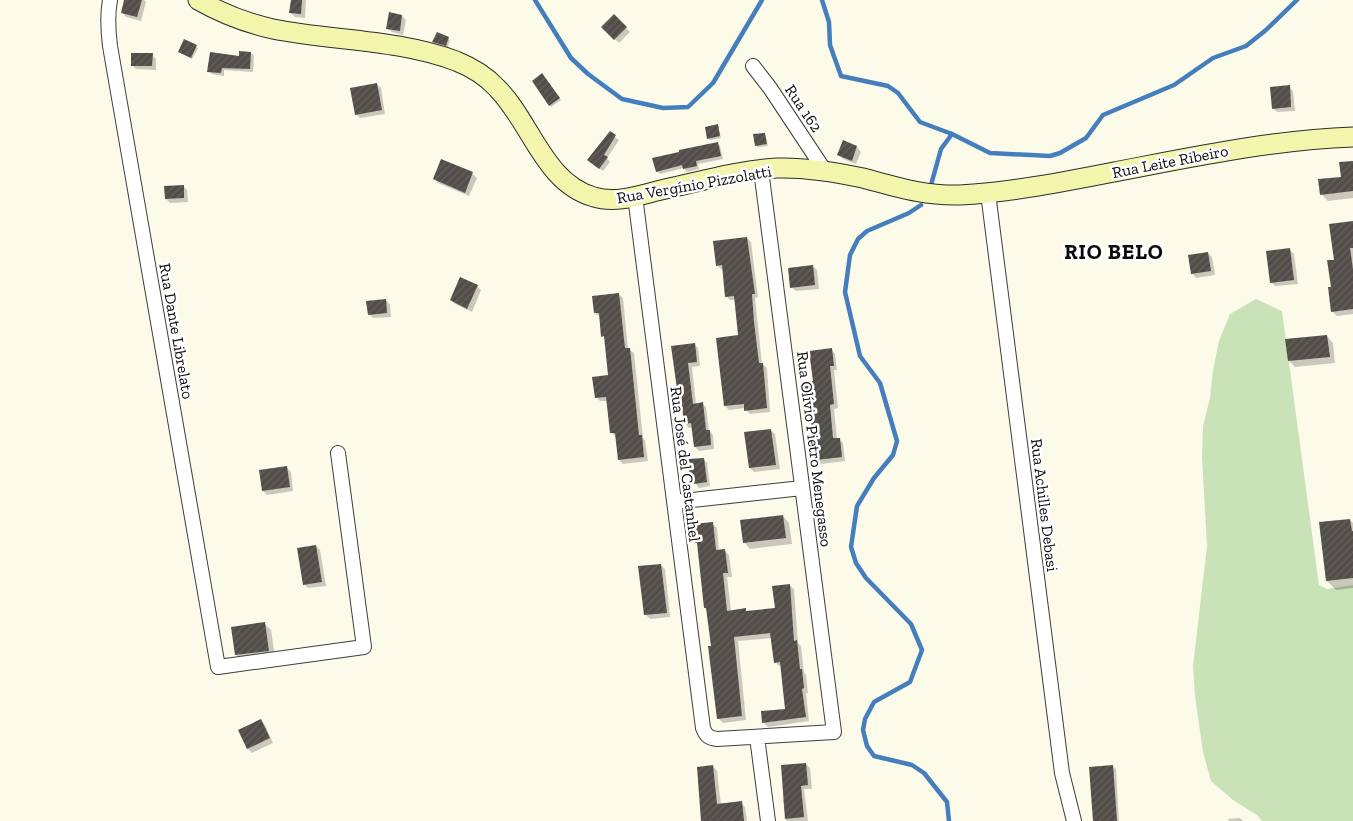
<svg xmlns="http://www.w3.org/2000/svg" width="1353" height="821" font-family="'Zilla Slab',serif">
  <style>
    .grass { fill: #c9e2b8 }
    .shadow { fill: #0003 }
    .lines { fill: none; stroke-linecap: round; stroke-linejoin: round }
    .stream { stroke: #457ebc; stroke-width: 4.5 }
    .building { fill: url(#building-hatch) }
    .street-casing { stroke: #3d3d3d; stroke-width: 16 }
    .secondary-casing { stroke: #2c2c2c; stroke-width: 21 }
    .street { stroke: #fff; stroke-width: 14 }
    .secondary { stroke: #f4f5ad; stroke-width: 19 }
    .labels { text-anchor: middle; stroke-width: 5; stroke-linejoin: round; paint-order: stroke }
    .street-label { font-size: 16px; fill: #0a0a0a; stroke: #fff }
    .district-label { font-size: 21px; font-weight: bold; letter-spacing: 1px; fill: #0a0a0a; stroke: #fff }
  </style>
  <defs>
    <pattern id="building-hatch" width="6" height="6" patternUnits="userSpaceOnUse" patternTransform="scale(1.25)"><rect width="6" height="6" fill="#514d48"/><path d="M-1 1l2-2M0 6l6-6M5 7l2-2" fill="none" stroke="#65625e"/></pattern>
  </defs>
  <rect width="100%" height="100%" fill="#fcfbea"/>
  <path class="grass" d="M1256 299 1282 311 1319 585 1327 589 1353 585V821H1262L1257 815 1233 800 1211 781 1203 752 1195 696 1193 666 1207 546 1202 457 1203 426 1210 398 1213 370 1219 341 1230 314Z"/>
  <path class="shadow" d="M125 0H144L146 2 141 21 126 17 122 12Z
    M292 0H306L305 18 295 17 291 13Z
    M402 16 406 20 403 35 392 32 387 28Z
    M614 16 630 32 619 43 603 27Z
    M437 33 450 40 448 47 434 42Z
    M196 47 198 48 192 59 179 52Z
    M251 53 254 56 253 72 224 70V76L212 74 209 71Z
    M152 55 156 59V70L136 69 132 65Z
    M544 77 561 100 551 107 550 105Z
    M376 84 381 88 385 114 360 118 356 114Z
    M1289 87 1293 91 1295 111 1277 112 1273 108Z
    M718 126 721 138 710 140 708 138Z
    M610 133 619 140 607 158 610 162 603 171 592 163Z
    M765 134 768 146 758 147 756 145Z
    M844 142 857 147 861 152 856 164 843 159 839 155Z
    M717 143 720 146 723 159 698 164 699 169 687 172 684 168 660 174 657 171Z
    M441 161 473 174 477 178 469 196 438 183 434 179Z
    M1353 162V198L1328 201 1322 195 1342 178Z
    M183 186 187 190 188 202 170 203 166 199Z
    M1353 222V314L1337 316 1332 311V288Z
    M747 238 751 242 758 297 755 298 762 364 767 368 770 412 750 414 745 408 729 410 725 406 739 336 736 300H730L726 296 724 269H721L717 265Z
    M1290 250 1294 254 1298 284 1275 286 1271 282Z
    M1208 253 1212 257 1215 275 1196 278 1192 273Z
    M813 266 817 270 819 289 796 291 791 287Z
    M477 286 481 290 472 312 455 304 451 300Z
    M618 294 623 298 628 349 634 353 643 438 645 440 648 461 623 464 619 460 616 437 611 432 608 401H600L596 397 609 376 606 339 603 336 600 317 595 313Z
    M386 300 390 305 391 317 373 318 369 314Z
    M1327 336 1333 343 1335 363 1295 367 1289 361Z
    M694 344 698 348 700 366 692 367 696 404H702L706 407 709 431 713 435 714 449 699 451 695 447 693 427 689 428 685 424 681 391 678 389Z
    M831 349 835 354 837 370H834L838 408 834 409 837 439H839L843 443 845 461 821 464 817 460 811 412 806 407 814 382Z
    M770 430 775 434 780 469 754 472 750 468Z
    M703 459 707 463 710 486 699 488 692 478Z
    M286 467 291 472 293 491 267 495 263 491Z
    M783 516 789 523 792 544 750 549 744 542Z
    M1350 520 1353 523V588L1336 590 1327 581Z
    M712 523 717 528 719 551H725L729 555 732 577H727L731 611 745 610 747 612 776 609 789 585 794 589 798 643 801 646 804 672 806 675 808 693H806L809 721 768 727 763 722 786 710 781 666H779L775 662 772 638 738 641 746 720 723 723 718 718 708 611 705 608 698 545 696 543Z
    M316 546 320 550 326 586 308 588 304 584Z
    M661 565 665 569 670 617 650 619 646 615Z
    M264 623 271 630 275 657 243 661 236 655Z
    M261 721 265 725 273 743 252 753 248 749 239 731Z
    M806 764 810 768 812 789H804L808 821H786L783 799 786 798Z
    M713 766 717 771 721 805 741 803 745 807 747 821H703Z
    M1113 767 1116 769 1119 821H1094Z
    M1240 818 1243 821H1229L1228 819Z"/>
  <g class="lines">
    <path class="stream" d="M535 0 571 58 588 74 622 99 663 108 688 107 713 83 762 0
      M822 0 829 22 830 45 841 76 888 86 898 93 920 122 952 134 990 153 1050 156 1060 153 1086 138 1103 115 1174 85 1213 58 1246 46 1266 30 1297 0
      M931 185 941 149 952 134
      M921 205 909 213 867 231 858 239 850 255 845 292 860 356 880 383 897 441 893 455 874 478 857 506 851 547 856 563 866 578 911 624 922 650 910 682 874 702 865 719 863 730 867 746 874 756 912 765 924 773 947 802 949 821"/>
  </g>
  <path class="building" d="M124 0H142L137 17 121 13Z
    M291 0H302L301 14 289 13Z
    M389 12 402 15 400 31 386 29Z
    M614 14 627 27 614 40 601 27Z
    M437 32 449 37 446 46 432 42Z
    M184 39 197 45 191 58 178 52Z
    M239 51 251 52 250 69 222 68 221 73 207 72 210 52 239 56Z
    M131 53H153L152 66H131Z
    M542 73 560 98 549 106 532 81Z
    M377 83 382 110 355 115 350 88Z
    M1290 85 1291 107 1272 109 1270 87Z
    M718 124 720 136 707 139 705 127Z
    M610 131 616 135 604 155 608 157 599 169 587 160Z
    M765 133 767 144 755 146 753 134Z
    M843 140 857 146 852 161 837 155Z
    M718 142 721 156 696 161 697 166 683 169 682 165 656 172 652 158 679 152V150Z
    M441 159 473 172 465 193 433 179Z
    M1353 161V191L1320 195 1318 179 1341 177 1339 162Z
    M184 185V198L165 199 164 186Z
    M1353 221V248H1350L1353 269V309L1331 312 1328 287H1331L1327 260H1334L1329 224Z
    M747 237 755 294H752L754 322 759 363H763L767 408 744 411V404L724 406 716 338 738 335 734 296 725 297 722 265 716 266 713 241Z
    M1290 248 1294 280 1270 283 1266 251Z
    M1208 252 1211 271 1191 274 1188 255Z
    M813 265 815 285 790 288 788 268Z
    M460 277 478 285 467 309 450 300Z
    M619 293 625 348H630L639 435H642L644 457 618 460 615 433H610L606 397 595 398 592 377 608 375 604 336 601 337 599 313H594L592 296Z
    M386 299 387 313 368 315 366 301Z
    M1327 335 1330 357 1288 361 1285 339Z
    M695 343 697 362 688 363 693 404 703 402 706 430H710L711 445 694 447 691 423 684 424 680 389H677L671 346Z
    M832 348 834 366H830L834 404 830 405 833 438H840L842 457 816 460 809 407 805 408 802 382 813 381 809 351Z
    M771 429 776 465 749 468 744 432Z
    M704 458 707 482 694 484 693 478 690 479 688 459Z
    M287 466 290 487 262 491 259 470Z
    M783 515 786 538 743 543 740 520Z
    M1350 519 1352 531H1353V578L1326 581 1319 522Z
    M713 522 716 550 725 549 728 573H723L727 611 746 608V611L775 608 772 586 790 584 794 641 797 640 800 669H802L804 688 802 689 806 717 762 723 761 711 785 709 780 662 774 663 770 633 734 637 742 716 717 719 708 646H711L706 608H704L697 543H695L693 524Z
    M316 545 322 582 303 585 297 548Z
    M661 564 667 613 644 615 638 566Z
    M265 622 269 651 235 655 231 627Z
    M261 719 270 738 247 749 238 730Z
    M806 763 808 785 801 786 804 817 785 819 781 765Z
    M713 765 717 804 742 801 744 821H701L697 767Z
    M1113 765 1117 821H1093L1089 767Z"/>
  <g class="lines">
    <defs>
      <path id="street" d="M110 0C107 16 108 30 110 46L218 667 364 647 338 453
        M753 66 770 88 825 171
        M988 193 1062 773 1074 821
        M635 196 703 728C706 736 709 738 717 739L834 732 761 170
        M674 502 802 488
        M757 737 768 821"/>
      <path id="secondary" d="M198 0C221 13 246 23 273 29 333 41 397 39 456 61 471 67 486 76 497 88 531 122 544 183 594 197 616 204 640 195 661 190 699 182 738 170 777 168 806 167 835 172 863 178 897 187 924 196 960 195 1012 192 1063 182 1114 172 1193 157 1272 140 1353 137"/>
    </defs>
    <use href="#street" class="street-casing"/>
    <use href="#secondary" class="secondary-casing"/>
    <use href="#street" class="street"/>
    <use href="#secondary" class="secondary"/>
  </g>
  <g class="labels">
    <g class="street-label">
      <text transform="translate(804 108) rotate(56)" y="6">Rua 162</text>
      <text transform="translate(1170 161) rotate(-11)" y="6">Rua Leite Ribeiro</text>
      <text transform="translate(694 184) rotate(-10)" y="6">Rua Vergínio Pizzolatti</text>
      <text transform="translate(177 331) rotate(80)" y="6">Rua Dante Librelato</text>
      <text transform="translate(815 449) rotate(83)" y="6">Rua Olívio Pietro Menegasso</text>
      <text transform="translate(686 464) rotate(83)" y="6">Rua José del Castanhel</text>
      <text transform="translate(1045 505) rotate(83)" y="6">Rua Achilles Debasi</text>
    </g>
    <g class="district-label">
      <text x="1114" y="259">RIO BELO</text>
    </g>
  </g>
</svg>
